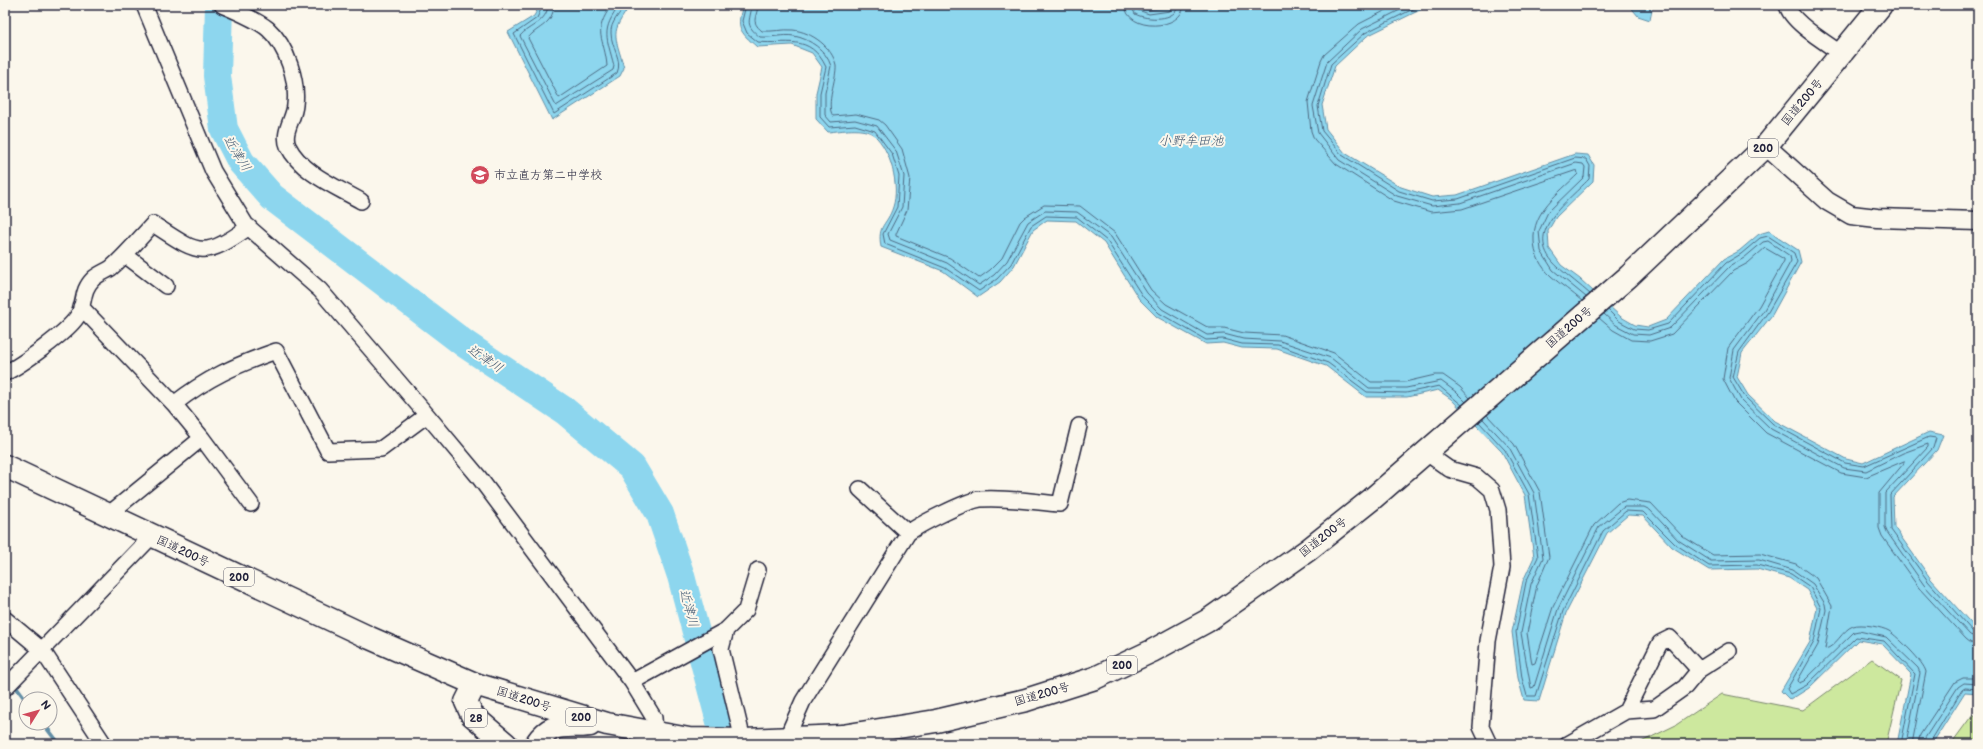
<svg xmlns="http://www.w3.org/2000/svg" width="1983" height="749" font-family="'Balsamiq Sans','Klee One',sans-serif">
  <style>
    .green { fill: #cde89e; stroke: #78856c }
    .water { fill: #8dd6ee; stroke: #628ea6 }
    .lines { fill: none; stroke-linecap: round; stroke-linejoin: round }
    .shore { stroke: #4d6a83; stroke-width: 1 }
    .stream { stroke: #628ea6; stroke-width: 4.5 }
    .river { stroke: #8dd6ee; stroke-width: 28 }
    .minor-casing { stroke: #22223b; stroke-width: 18 }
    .tertiary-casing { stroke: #22223b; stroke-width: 21 }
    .primary-casing { stroke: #22223b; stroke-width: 25 }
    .trunk-casing { stroke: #22223b; stroke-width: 25 }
    .minor { stroke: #fbf7ec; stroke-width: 15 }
    .tertiary { stroke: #fbf7ec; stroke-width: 18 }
    .primary { stroke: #fbf7ec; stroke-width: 22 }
    .trunk { stroke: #fbf7ec; stroke-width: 22 }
    .labels { text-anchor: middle; stroke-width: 4; stroke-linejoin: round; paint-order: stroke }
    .shield { fill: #fbf7ec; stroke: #636270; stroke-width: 1 }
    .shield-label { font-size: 11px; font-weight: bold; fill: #22223b }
    .street-label { font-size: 12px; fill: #22223b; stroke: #fbf7ec }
    .poi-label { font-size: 12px; fill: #22223b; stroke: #fbf7ec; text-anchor: start }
    .water-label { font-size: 13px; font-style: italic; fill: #425871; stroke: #fbf7ec }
  </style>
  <rect width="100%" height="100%" fill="#fbf7ec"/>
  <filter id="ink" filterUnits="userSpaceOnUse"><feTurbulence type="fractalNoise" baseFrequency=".025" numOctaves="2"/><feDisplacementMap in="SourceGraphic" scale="8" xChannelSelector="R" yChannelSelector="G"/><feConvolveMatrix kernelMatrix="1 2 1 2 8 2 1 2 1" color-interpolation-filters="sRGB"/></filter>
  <g filter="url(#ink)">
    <path class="green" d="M1872 659 1901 680 1886 744H1637L1676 725 1722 694 1803 710Z
      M1973 714 1978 718V744H1951Z"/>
    <path class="water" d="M540 5H631C609 34 615 34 624 68L620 76 552 120 508 32 534 16Z
      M743 5H1136L1149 10 1175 5H1434L1426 7 1367 36 1335 66 1322 105 1326 129 1345 153 1401 187 1432 197 1457 195 1575 154 1588 155 1594 165 1593 181 1556 217 1548 231 1549 248 1561 265 1580 279 1621 317 1635 325 1648 327 1666 320 1724 259 1739 251 1759 234 1769 231 1798 250 1801 262 1772 315 1742 353 1737 377 1748 395 1775 421 1846 459 1863 463 1929 432 1943 435 1937 450 1893 497 1894 527 1931 579 1978 631V693L1965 692 1932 744H1897L1911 674 1882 644 1858 640 1809 688 1790 700 1781 691 1810 642 1817 608 1807 590 1789 578 1757 569 1709 570 1672 547 1643 516 1628 515 1607 533 1566 613 1539 701 1524 700 1518 678 1512 632 1523 581 1534 557 1525 495 1502 452 1451 399 1438 390 1407 397H1366L1326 366 1277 349 1242 348 1223 343 1206 344 1157 317 1139 299 1104 243 1076 221 1047 220 1033 230 1014 266 1000 282 978 297 943 271 881 247C877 224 887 226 893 207 900 186 891 150 874 135 863 126 841 131 828 132L816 119V93L822 67 812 53 792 45 757 47C739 31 736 28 743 5Z
      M1629 5H1649L1652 10 1650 20 1638 16Z"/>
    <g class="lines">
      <path class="shore" d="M543 5 537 18 514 34 554 114 617 73C623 60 611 47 611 33 610 23 620 13 626 5
        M548 5C547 23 529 25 520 36L556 106 613 70 614 66C607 37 600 31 620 5
        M554 5C553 25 538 26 528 38L559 98 607 66C605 38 591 33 612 5
        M746 5 742 21 747 33 758 42C786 45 810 33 826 67L820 93V117L829 127 855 125 875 131 892 154 899 176 897 207 883 234 885 244 945 268 979 291 997 279 1011 264 1031 226 1046 216 1077 217 1107 241 1143 297 1159 313 1206 340 1223 339 1242 344 1278 345 1328 363 1367 392 1406 393 1439 386 1462 405
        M752 5C750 22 744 24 760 37 771 38 783 34 794 36 810 39 826 50 831 66L825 93V115L831 122 855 120 877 126 896 151 904 176 902 207 888 234 890 240 947 263 979 285 994 275 1007 261 1028 222 1045 211 1077 212 1111 237 1147 293 1162 309 1207 335 1224 334 1243 339 1280 341 1331 358 1369 388H1406L1441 381 1456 392 1466 402
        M758 5C757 18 750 21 762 31 772 32 783 29 793 30 812 32 832 47 836 65 837 79 825 104 833 116L856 114 879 120 885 125 902 149 910 178 907 210 896 234V236L950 258 979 278 990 270 1002 258 1020 222 1025 217 1044 205 1080 206 1115 233 1151 290 1166 304 1209 328H1224L1244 333 1282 335 1334 353 1371 382H1405L1435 375H1443L1460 387 1470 398
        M1125 5C1126 33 1183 31 1184 5
        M1131 5 1135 14C1146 20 1177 22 1178 5
        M1136 5 1138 10 1149 14 1170 11 1173 5
        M1396 5 1359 24 1324 55 1321 61 1308 102 1311 131 1314 139 1336 164 1394 201 1431 212 1462 209 1577 170 1578 174C1559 193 1532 211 1534 241 1534 254 1541 267 1551 276 1561 285 1572 292 1582 301
        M1410 5 1362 29 1327 62 1313 106 1318 133 1339 160 1397 196 1432 206 1460 203 1576 163 1583 164 1585 167 1584 177 1548 212 1539 231 1541 251 1553 270 1586 297
        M1421 5 1365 33 1331 64 1318 106 1322 131 1342 155 1399 191 1432 201 1458 199 1575 158 1586 159 1590 166 1589 179C1565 204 1520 234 1559 268 1569 277 1580 285 1590 294
        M1608 310 1619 321 1634 329 1648 330 1668 324 1726 263 1741 254 1760 238 1768 236 1794 253 1797 262 1768 312 1739 352 1733 377 1745 397 1773 424 1845 463 1864 466 1929 437 1936 438 1933 448 1890 495 1891 530 1928 581 1973 632 1978 633
        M1604 314 1616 325 1633 334 1649 335 1670 328 1729 267 1744 258 1763 242 1768 241 1790 256 1791 261 1764 310 1734 350 1729 378 1741 400 1771 429 1844 468 1866 471 1903 453 1928 444V447L1885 493V527L1887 532 1924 585 1970 635 1978 638
        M1599 318 1613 330 1631 340 1650 341 1672 334 1733 271 1748 263 1765 248 1784 259V261L1759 306 1728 348 1723 379 1735 402 1766 433 1841 473 1866 477 1904 461V463L1879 493V528L1882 536 1919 588 1966 639 1971 643 1978 644
        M1487 415 1514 444 1540 492 1549 557 1537 585 1527 633 1532 664 1535 663 1553 607 1594 525 1618 503 1627 500 1651 503 1682 536 1713 555 1760 554 1796 564 1816 578 1832 606 1825 649C1836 647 1842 630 1853 626 1861 623 1882 627 1889 631 1898 637 1924 662 1926 672L1912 744
        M1483 419 1509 447 1534 493 1543 558 1531 584 1521 633 1531 688 1534 687 1558 609 1599 527 1624 507H1644L1650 510 1678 540 1711 561 1759 560 1793 570 1813 584 1825 604 1826 610 1818 645 1798 680 1799 683 1804 681 1854 632 1859 631 1886 637 1918 668 1920 673 1906 744
        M1479 422 1505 450 1529 494 1538 557 1526 582 1516 632 1522 678 1527 696H1536L1563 611 1603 531 1626 511 1643 512 1675 544 1709 566 1757 565 1791 574 1810 587 1821 608 1814 642 1787 689 1790 694 1807 685 1856 637 1884 641 1915 674 1901 744
        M1918 744 1920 735 1955 682 1963 678H1978
        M1924 744 1925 738 1958 687 1964 683 1978 684
        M1929 744 1962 690 1965 688 1978 689"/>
      <path class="stream" d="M5 672 26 700
        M43 723 59 744"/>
      <path class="river" d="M219 5 217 76 224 129 241 162 272 197 465 344 565 411 632 467 660 514 681 576 726 744"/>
      <defs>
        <path id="minor" d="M144 5 213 171 246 225 320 290 427 415 478 476 632 682 654 718 655 732
          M222 5C237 12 256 19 268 29 287 46 298 81 295 105 294 119 282 132 288 146 301 173 337 187 361 201
          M1787 5C1790 22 1828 44 1842 54
          M125 255 166 286
          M81 307 174 404
          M5 373C22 365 67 332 77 317 86 305 80 292 93 279 98 274 105 272 111 268 126 255 140 238 153 224 199 254 202 260 249 227
          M1425 452 1449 469 1477 477 1492 490 1498 510 1502 567 1488 641 1481 727 1489 744
          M860 489 908 533
          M251 504 202 438 174 404C207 378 236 365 276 351L328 451 381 449 427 415
          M109 514 202 438
          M5 619 42 650 104 744
          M632 682 726 630
          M5 688 152 536
          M1626 711 1660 643 1670 638 1699 670
          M794 738 791 728 803 701 908 533C920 524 966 501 980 499 1007 497 1034 502 1060 504L1079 426
          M744 744 721 649 726 630 746 610 758 570
          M1568 744 1626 711 1654 709 1685 687 1699 670 1729 651"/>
        <path id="tertiary" d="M1766 146 1827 201 1851 215 1877 218 1978 221"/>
        <path id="primary" d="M475 684 466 702 472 715 506 744"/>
        <path id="trunk" d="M5 466 370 638 475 684 607 724 689 739 744 740 842 736 936 721 1026 700 1095 678 1152 651 1207 621 1308 550 1372 499 1629 276 1766 146 1881 5
          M536 744C552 720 565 728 590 725"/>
      </defs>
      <use href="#minor" class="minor-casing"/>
      <use href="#tertiary" class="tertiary-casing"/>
      <use href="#primary" class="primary-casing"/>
      <use href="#trunk" class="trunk-casing"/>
      <use href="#minor" class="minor"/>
      <use href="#tertiary" class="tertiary"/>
      <use href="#primary" class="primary"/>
      <use href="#trunk" class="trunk"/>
    </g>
  </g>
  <defs>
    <symbol id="school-disc" viewBox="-11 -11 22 22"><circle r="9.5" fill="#d1495b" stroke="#fbf7ec"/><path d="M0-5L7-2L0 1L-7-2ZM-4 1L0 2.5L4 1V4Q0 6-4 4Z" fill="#fff"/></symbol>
  </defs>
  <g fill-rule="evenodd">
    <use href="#school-disc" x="469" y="164" width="22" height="22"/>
  </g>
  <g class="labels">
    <g class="shield">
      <rect x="1748" y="139" width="30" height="18" rx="3"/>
      <rect x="224" y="568" width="30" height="18" rx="3"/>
      <rect x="1107" y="656" width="30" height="18" rx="3"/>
      <rect x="566" y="708" width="30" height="18" rx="3"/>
      <rect x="465" y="709" width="22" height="18" rx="3"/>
    </g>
    <g class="shield-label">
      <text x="1763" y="152">200</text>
      <text x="239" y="581">200</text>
      <text x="1122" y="669">200</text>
      <text x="581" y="721">200</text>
      <text x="476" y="722">28</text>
    </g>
    <g class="street-label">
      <text transform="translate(1802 102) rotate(-50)" y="4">国道200号</text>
      <text transform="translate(1569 327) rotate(-41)" y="4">国道200号</text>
      <text transform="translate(1323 537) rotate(-38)" y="4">国道200号</text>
      <text transform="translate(183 551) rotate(25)" y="4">国道200号</text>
      <text transform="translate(1042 694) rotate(-16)" y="4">国道200号</text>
      <text transform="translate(524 699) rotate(18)" y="4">国道200号</text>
    </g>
    <g class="poi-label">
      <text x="494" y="179">市立直方第二中学校</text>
    </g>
    <g class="water-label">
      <text x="1191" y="145">小野牟田池</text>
      <text transform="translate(238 153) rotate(58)" y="5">近津川</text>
      <text transform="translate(486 358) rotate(34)" y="5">近津川</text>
      <text transform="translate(690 608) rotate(75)" y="5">近津川</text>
    </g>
  </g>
  <rect width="1983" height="749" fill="none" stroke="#fbf7ec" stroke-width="20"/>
  <rect x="10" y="10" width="1963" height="729" fill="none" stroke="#22223b" stroke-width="1.5" filter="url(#ink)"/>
  <g transform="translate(38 711) rotate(53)"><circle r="19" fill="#fbf7ec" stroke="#a4a2a5"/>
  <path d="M0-3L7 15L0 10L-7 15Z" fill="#d1495b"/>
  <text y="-6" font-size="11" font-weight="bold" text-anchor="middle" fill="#22223b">N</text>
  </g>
</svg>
